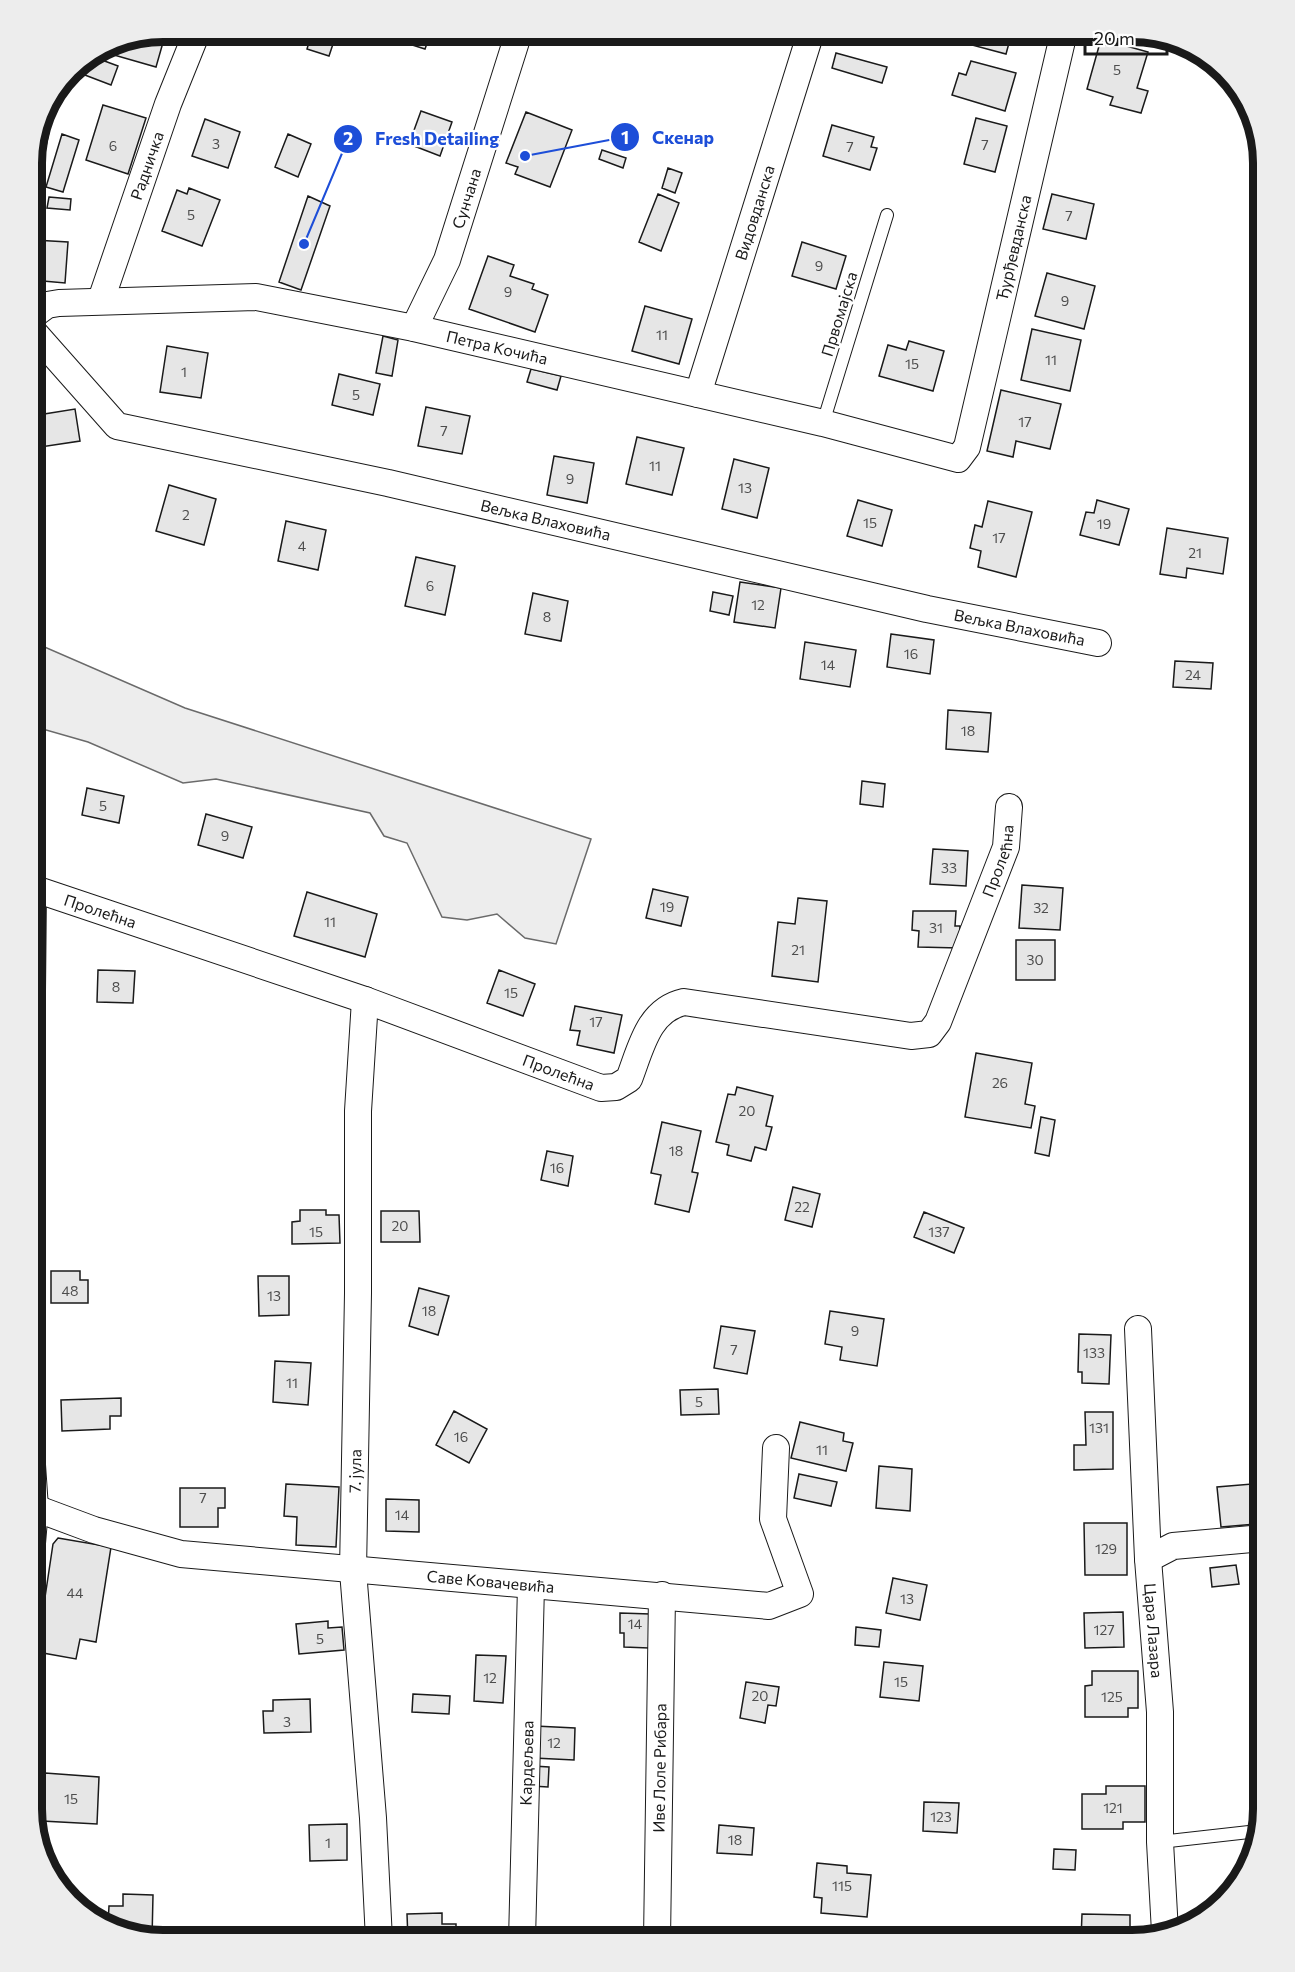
<svg xmlns="http://www.w3.org/2000/svg" width="1295" height="1972" font-family="Commissioner,sans-serif">
  <style>
    .built { fill: #ededed; stroke: #6a6a6a; stroke-width: 1.5 }
    .building { fill: #e6e6e6; stroke: #1a1a1a; stroke-width: 1.5 }
    .lines { fill: none; stroke-linecap: round; stroke-linejoin: round }
    .service-casing { stroke: #1a1a1a; stroke-width: 14 }
    .minor-casing { stroke: #1a1a1a; stroke-width: 28 }
    .service { stroke: #fff; stroke-width: 12 }
    .minor { stroke: #fff; stroke-width: 26 }
    .labels { text-anchor: middle; stroke-width: 4.5; stroke-linejoin: round; paint-order: stroke }
    .number-label { font-size: 14px; fill: #4d4d4d }
    .street-label { font-size: 16px; fill: #1a1a1a; stroke: #fff }
    .rim { fill: none; stroke: #1a1a1a; stroke-width: 8 }
    .leader { fill: none; stroke: #1d4ed8; stroke-width: 2 }
    .callout-dot { fill: #1d4ed8; stroke: #fff; stroke-width: 2 }
    .mark-label { font-size: 18px; text-anchor: middle; font-weight: bold; fill: #fff }
    .callout-label { font-size: 18px; text-anchor: middle; font-weight: bold; fill: #1d4ed8; stroke: #fff; stroke-width: 4.5; stroke-linejoin: round; paint-order: stroke }
  </style>
  <rect width="100%" height="100%" fill="#fff"/>
  <path class="built" d="M32 645H40L185 708 591 839 556 944 525 938 497 914 467 920 442 917 407 843 384 836 370 813 216 779 183 783 88 742 32 726Z"/>
  <path class="building" d="M166 32 156 67 114 55 119 40Z
    M312 32H337L329 56 307 49Z
    M388 32H431L425 49 387 37Z
    M435 32H454L453 37Z
    M975 32H1012L1006 54 972 45Z
    M1101 39 1148 52 1137 88 1148 91 1141 113 1110 105 1113 97 1087 89Z
    M836 53 887 67 882 83 832 68Z
    M91 56 118 66 111 85 77 72 80 63Z
    M971 61 1016 73 1005 111 952 95 959 73 966 75Z
    M103 105 146 118 128 174 86 160Z
    M421 111 452 122 440 156 409 144Z
    M526 112 572 130 550 187 515 174 518 167 506 163Z
    M976 118 1007 126 995 172 964 164Z
    M205 119 240 132 228 168 192 156Z
    M40 120 51 122 44 156 32 154Z
    M832 125 874 137 871 147 877 148 870 170 823 156Z
    M62 134 79 140 63 192 46 187Z
    M288 134 311 144 298 177 275 167Z
    M602 150 626 158 623 168 599 159Z
    M668 168 682 173 675 193 662 188Z
    M189 188 220 200 202 246 162 231 177 190 187 194Z
    M658 194 679 203 661 251 639 242Z
    M1052 194 1094 204 1086 239 1043 229Z
    M308 196 330 206 301 290 279 282Z
    M49 197 71 199 70 210 47 208Z
    M34 240 68 242 65 283 32 280Z
    M802 242 846 256 836 289 792 276Z
    M488 256 514 265 510 276 534 284 532 289 548 295 535 332 469 309Z
    M1047 273 1095 286 1084 329 1035 316Z
    M645 306 692 319 679 364 632 351Z
    M1032 329 1081 340 1070 391 1021 380Z
    M383 336 398 340 392 376 376 373Z
    M909 341 944 351 933 391 879 376 888 345 906 350Z
    M167 346 208 353 201 398 160 392Z
    M531 369 561 376 557 390 527 382Z
    M339 374 380 384 373 415 332 405Z
    M1001 390 1061 404 1050 449 1016 441 1013 457 987 451Z
    M426 407 470 416 462 454 418 446Z
    M75 409 80 441 34 448 32 416Z
    M637 437 684 448 672 495 626 484Z
    M554 456 594 463 587 503 547 495Z
    M734 459 769 468 757 518 722 509Z
    M169 485 216 499 204 545 156 531Z
    M858 500 892 510 882 546 847 536Z
    M1097 500 1129 509 1119 545 1080 535 1086 512 1094 513Z
    M988 501 1032 512 1016 577 978 567 981 551 970 548 975 525 982 527Z
    M286 521 326 530 318 570 278 561Z
    M1167 528 1228 538 1223 574 1187 568 1186 578 1160 574Z
    M416 557 455 566 445 615 405 606Z
    M740 582 781 588 775 628 734 622Z
    M713 592 733 596 729 615 710 611Z
    M533 593 568 601 561 641 525 634Z
    M1263 614V646L1255 644Z
    M891 634 934 640 930 674 887 667Z
    M805 642 856 650 850 687 800 679Z
    M1175 661 1213 663 1211 689 1173 687Z
    M948 710 991 713 988 752 946 749Z
    M32 759 39 761 32 795Z
    M862 781 885 784 883 807 860 804Z
    M87 788 124 796 119 823 82 815Z
    M206 814 252 827 243 858 198 845Z
    M933 849 968 851 966 886 930 884Z
    M1022 885 1063 888 1060 930 1019 928Z
    M653 889 688 897 681 926 646 918Z
    M307 892 377 914 365 957 294 936Z
    M798 898 827 901 818 982 772 976 778 922 795 924Z
    M913 911H956L955 926H960L959 948 918 947 919 931 912 930Z
    M1016 940H1055V980H1016Z
    M98 970 135 971 133 1003 97 1002Z
    M499 970 535 984 523 1016 487 1003Z
    M575 1006 622 1015 614 1053 577 1045 580 1031 570 1030Z
    M976 1053 1032 1063 1025 1104 1035 1106 1031 1128 965 1117Z
    M737 1087 773 1096 766 1126 772 1127 766 1150 755 1147 751 1161 727 1155 729 1145 716 1142 728 1094 735 1095Z
    M1041 1117 1055 1120 1049 1156 1035 1153Z
    M662 1122 701 1131 692 1172 698 1173 689 1212 655 1204 661 1175 651 1173Z
    M547 1151 573 1156 568 1186 541 1180Z
    M793 1187 820 1194 812 1227 785 1220Z
    M300 1210H326V1215H339L340 1243 292 1244V1222L300 1221Z
    M381 1211H419L420 1242H381Z
    M924 1212 964 1228 954 1253 914 1237Z
    M51 1271H80V1280H88V1303H51Z
    M258 1276H289V1315L259 1316Z
    M419 1288 449 1296 438 1335 409 1326Z
    M830 1311 884 1319 877 1366 840 1360 842 1347 825 1344Z
    M721 1326 755 1331 747 1374 714 1368Z
    M1079 1334 1111 1335 1109 1384 1082 1383V1372H1078Z
    M275 1361 311 1363 308 1405 273 1402Z
    M718 1389 719 1414 681 1415 680 1390Z
    M121 1398V1416H110V1429L62 1431 61 1400Z
    M454 1411 487 1429 469 1463 436 1445Z
    M1085 1412H1113V1469L1074 1470V1445H1086Z
    M800 1422 844 1433 843 1441 853 1443 846 1471 791 1458Z
    M879 1466 912 1469 910 1511 876 1508Z
    M799 1474 837 1482 831 1506 794 1498Z
    M286 1484 339 1487 336 1547 296 1545 297 1517 284 1516Z
    M1252 1484 1256 1524 1221 1527 1217 1487Z
    M180 1488H225V1508H218V1527H180Z
    M386 1499 419 1500V1532L386 1531Z
    M1084 1523H1127V1575H1085Z
    M58 1538 111 1547 96 1642 80 1639 76 1659 43 1653 38 1644 53 1544Z
    M1263 1547V1572H1253L1250 1549Z
    M1236 1565 1239 1584 1212 1587 1210 1568Z
    M893 1578 927 1585 920 1620 886 1613Z
    M1123 1612 1124 1647 1085 1648 1084 1613Z
    M620 1613 650 1614 649 1648 624 1647V1633H620Z
    M328 1621V1628L342 1627 344 1650 299 1654 296 1624Z
    M856 1627 881 1630 879 1647 855 1645Z
    M476 1655 506 1656 503 1703 474 1701Z
    M884 1662 923 1666 919 1701 880 1697Z
    M1092 1671H1138V1708H1128V1717H1085V1686L1092 1685Z
    M746 1682 779 1687 776 1706 768 1705 765 1723 740 1718Z
    M413 1694 450 1696 449 1714 412 1712Z
    M310 1699 311 1732 264 1733 263 1711H273V1700Z
    M535 1726 575 1728 574 1760 534 1758Z
    M533 1766 549 1767 548 1787 532 1786Z
    M45 1773 99 1777 97 1824 42 1821Z
    M1106 1786H1145V1822H1123V1829H1082V1794H1106Z
    M924 1802 959 1803 957 1833 923 1831Z
    M347 1824V1860L310 1861 309 1825Z
    M719 1825 754 1828 752 1855 717 1853Z
    M1054 1849 1076 1850 1075 1870 1053 1869Z
    M817 1863 847 1866V1873L871 1875 867 1917 821 1913 822 1898 814 1897Z
    M123 1894 153 1895 152 1939 108 1925 109 1906H123Z
    M442 1913V1924H456V1940H408L407 1914Z
    M1082 1914 1130 1915V1940H1081Z"/>
  <g class="lines">
    <defs>
      <path id="service" d="M823 423 887 215
        M1160 1842 1258 1831"/>
      <g id="minor">
        <path id="s1" d="M101 300 168 104 197 32"/>
        <path id="s2" d="M32 316 47 305 59 303 256 297 414 328 823 423 958 459 967 447 1064 32"/>
        <path id="s3" d="M414 328 447 260 519 32"/>
        <path id="s4" d="M32 330 117 426 388 483 927 609 1098 643"/>
        <path id="s5" d="M698 394 811 32"/>
        <path id="s6" d="M32 888 365 1000 601 1088 616 1087 629 1079C641 1048 648 1010 684 1002L911 1036 929 1034 938 1022 1006 847 1009 807"/>
        <path d="M32 991 33 888"/>
        <path d="M365 1000 358 1111V1293L353 1571 373 1818 379 1940"/>
        <path id="s7" d="M1138 1329 1148 1559 1160 1712V1842L1165 1932"/>
        <path id="s8" d="M35 1508 94 1530 181 1554 769 1606 800 1594 773 1519 776 1448"/>
        <path d="M32 1543 35 1508 32 1465"/>
        <path d="M1148 1559 1173 1546 1263 1538"/>
        <path id="s9" d="M522 1940 531 1586"/>
        <path id="s10" d="M657 1940 662 1595"/>
      </g>
    </defs>
    <use href="#service" class="service-casing"/>
    <use href="#minor" class="minor-casing"/>
    <use href="#service" class="service"/>
    <use href="#minor" class="minor"/>
  </g>
  <g class="labels">
    <g class="number-label">
      <text x="1117" y="75">5</text>
      <text x="216" y="149">3</text>
      <text x="985" y="150">7</text>
      <text x="113" y="151">6</text>
      <text x="850" y="152">7</text>
      <text x="191" y="220">5</text>
      <text x="1069" y="221">7</text>
      <text x="819" y="271">9</text>
      <text x="508" y="297">9</text>
      <text x="1065" y="306">9</text>
      <text x="662" y="340">11</text>
      <text x="1051" y="365">11</text>
      <text x="912" y="369">15</text>
      <text x="184" y="377">1</text>
      <text x="356" y="400">5</text>
      <text x="1025" y="427">17</text>
      <text x="444" y="436">7</text>
      <text x="655" y="471">11</text>
      <text x="570" y="484">9</text>
      <text x="745" y="493">13</text>
      <text x="186" y="520">2</text>
      <text x="870" y="528">15</text>
      <text x="1104" y="529">19</text>
      <text x="999" y="543">17</text>
      <text x="302" y="551">4</text>
      <text x="1195" y="558">21</text>
      <text x="430" y="591">6</text>
      <text x="758" y="610">12</text>
      <text x="547" y="622">8</text>
      <text x="911" y="659">16</text>
      <text x="828" y="670">14</text>
      <text x="1193" y="680">24</text>
      <text x="968" y="736">18</text>
      <text x="103" y="811">5</text>
      <text x="225" y="841">9</text>
      <text x="949" y="873">33</text>
      <text x="667" y="912">19</text>
      <text x="1041" y="913">32</text>
      <text x="330" y="927">11</text>
      <text x="936" y="933">31</text>
      <text x="798" y="955">21</text>
      <text x="1035" y="965">30</text>
      <text x="116" y="992">8</text>
      <text x="511" y="998">15</text>
      <text x="596" y="1027">17</text>
      <text x="1000" y="1088">26</text>
      <text x="747" y="1116">20</text>
      <text x="676" y="1156">18</text>
      <text x="557" y="1173">16</text>
      <text x="802" y="1212">22</text>
      <text x="400" y="1231">20</text>
      <text x="316" y="1237">15</text>
      <text x="939" y="1237">137</text>
      <text x="70" y="1296">48</text>
      <text x="274" y="1301">13</text>
      <text x="429" y="1316">18</text>
      <text x="855" y="1336">9</text>
      <text x="734" y="1355">7</text>
      <text x="1094" y="1358">133</text>
      <text x="292" y="1388">11</text>
      <text x="699" y="1407">5</text>
      <text x="1099" y="1433">131</text>
      <text x="461" y="1442">16</text>
      <text x="822" y="1455">11</text>
      <text x="203" y="1503">7</text>
      <text x="402" y="1520">14</text>
      <text x="1106" y="1554">129</text>
      <text x="75" y="1598">44</text>
      <text x="907" y="1604">13</text>
      <text x="635" y="1629">14</text>
      <text x="1104" y="1635">127</text>
      <text x="320" y="1644">5</text>
      <text x="490" y="1683">12</text>
      <text x="901" y="1687">15</text>
      <text x="760" y="1701">20</text>
      <text x="1112" y="1702">125</text>
      <text x="287" y="1727">3</text>
      <text x="554" y="1748">12</text>
      <text x="71" y="1804">15</text>
      <text x="1113" y="1813">121</text>
      <text x="941" y="1822">123</text>
      <text x="735" y="1845">18</text>
      <text x="328" y="1848">1</text>
      <text x="842" y="1891">115</text>
    </g>
    <g class="street-label">
      <text dy="6" stroke="none"><textPath href="#s1" startOffset="142">Радничка</textPath></text>
      <text dy="6" stroke="none"><textPath href="#s3" startOffset="140">Сунчана</textPath></text>
      <text dy="6" stroke="none"><textPath href="#s5" startOffset="190">Видовданска</textPath></text>
      <text dy="6" stroke="none"><textPath href="#s2" startOffset="1168">Ђурђевданска</textPath></text>
      <text transform="translate(839 314) rotate(-73)" y="6">Првомајска</text>
      <text dy="6" stroke="none"><textPath href="#s2" startOffset="474">Петра Кочића</textPath></text>
      <text dy="6" stroke="none"><textPath href="#s4" startOffset="567">Вељка Влаховића</textPath></text>
      <text dy="6" stroke="none"><textPath href="#s4" startOffset="1053">Вељка Влаховића</textPath></text>
      <text dy="6" stroke="none"><textPath href="#s6" startOffset="1168">Пролећна</textPath></text>
      <text dy="6" stroke="none"><textPath href="#s6" startOffset="72">Пролећна</textPath></text>
      <text dy="6" stroke="none"><textPath href="#s6" startOffset="558">Пролећна</textPath></text>
      <text transform="translate(355 1471) rotate(-89)" y="6">7. јула</text>
      <text dy="6" stroke="none"><textPath href="#s8" startOffset="464">Саве Ковачевића</textPath></text>
      <text dy="6" stroke="none"><textPath href="#s7" startOffset="302">Цара Лазара</textPath></text>
      <text dy="6" stroke="none"><textPath href="#s9" startOffset="177">Кардељева</textPath></text>
      <text dy="6" stroke="none"><textPath href="#s10" startOffset="172">Иве Лоле Рибара</textPath></text>
    </g>
  </g>
  <path d="M0 0H1295V1972H0ZM163 42H1132A121 121 0 0 1 1253 163V1809A121 121 0 0 1 1132 1930H163A121 121 0 0 1 42 1809V163A121 121 0 0 1 163 42Z" fill="#ededed" fill-rule="evenodd"/>
  <path class="rim" d="M163 42H1132A121 121 0 0 1 1253 163V1809A121 121 0 0 1 1132 1930H163A121 121 0 0 1 42 1809V163A121 121 0 0 1 163 42Z"/>
  <path class="leader" d="M525 156L625 137M304 244L348 139"/>
  <g class="callout-dot">
    <circle cx="525" cy="156" r="6"/>
    <circle cx="304" cy="244" r="6"/>
    <circle cx="625" cy="137" r="15"/>
    <circle cx="348" cy="139" r="15"/>
  </g>
  <g class="mark-label">
    <text x="625" y="144">1</text>
    <text x="348" y="145">2</text>
  </g>
  <g class="callout-label">
    <text x="683" y="144">Скенар</text>
    <text x="437" y="145">Fresh Detailing</text>
  </g>
  <path d="M1085 45v9h82v-9" fill="none" stroke="#1a1a1a" stroke-width="3"/>
  <text x="1094" y="45" font-size="18" fill="#1a1a1a" stroke="#ffffff" stroke-width="4.5" paint-order="stroke">20 m</text>
</svg>
